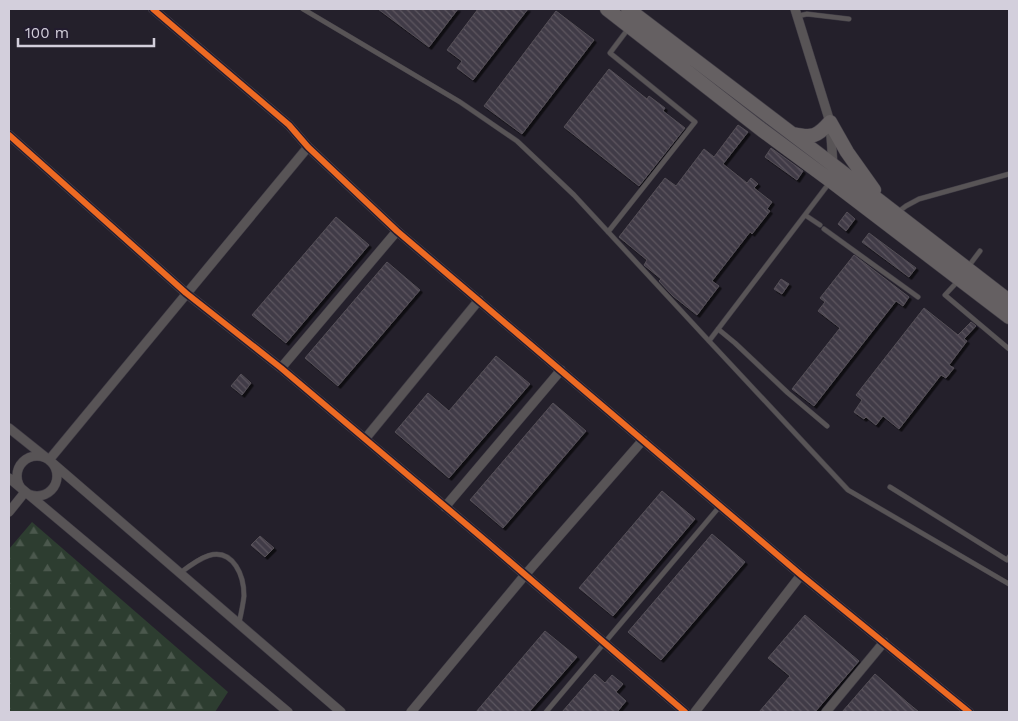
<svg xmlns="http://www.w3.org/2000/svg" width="1018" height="721" font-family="'Work Sans',sans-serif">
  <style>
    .forest { fill: url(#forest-firs) }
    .building { fill: url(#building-back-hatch); stroke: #544f57; filter: url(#shadow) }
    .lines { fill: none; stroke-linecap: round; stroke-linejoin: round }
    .lane-casing { stroke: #413d46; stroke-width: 5.5 }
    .street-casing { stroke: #413d46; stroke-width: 10 }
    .secondary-casing { stroke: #413d46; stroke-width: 15 }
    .lane { stroke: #585456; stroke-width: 4.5 }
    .street { stroke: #585456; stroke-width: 9 }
    .secondary { stroke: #656062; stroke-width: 14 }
    .cycleway-casing { stroke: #231c2f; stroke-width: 9 }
    .cycleway { stroke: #ed6a23; stroke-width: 6 }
  </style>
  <defs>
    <pattern id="forest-firs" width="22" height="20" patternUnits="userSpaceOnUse" patternTransform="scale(1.25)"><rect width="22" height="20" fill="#2d3d30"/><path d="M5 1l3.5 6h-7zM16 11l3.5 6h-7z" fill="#4b584d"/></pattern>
    <pattern id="building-back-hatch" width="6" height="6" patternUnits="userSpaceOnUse" patternTransform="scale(1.25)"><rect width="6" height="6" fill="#413b46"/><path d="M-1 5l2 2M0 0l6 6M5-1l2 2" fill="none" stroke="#5c5660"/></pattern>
    <filter id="shadow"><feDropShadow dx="2.5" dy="2.5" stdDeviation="0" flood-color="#0009"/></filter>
  </defs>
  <rect width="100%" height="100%" fill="#24202b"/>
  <path class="forest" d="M32 522 228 692 215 712H9V549Z"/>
  <path class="building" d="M378 9H458L429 47Z
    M478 9H528L473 80 457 68 462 61 447 50Z
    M556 11 594 40 522 134 484 106Z
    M609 69 647 99 649 96 665 108 663 111 685 128 639 186 564 127Z
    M738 125 748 132 723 164 747 183 751 178 758 184 754 188 772 202 767 209 770 211 752 234 750 232 712 281 719 286 697 315 673 296 659 281 661 279 644 265 647 260 619 237 665 178 676 186 704 149 714 157Z
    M771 148 803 171 797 180 765 157Z
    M847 212 855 219 846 231 838 224Z
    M336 217 369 245 286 343 252 315Z
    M869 233 916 268 909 277 862 242Z
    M854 255 909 297 903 306 896 301 814 406 792 389 840 328 818 311 825 302 820 298Z
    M387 262 420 290 338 386 305 358Z
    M781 279 789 284 782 294 774 289Z
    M924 308 958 335 971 322 976 326 964 339 967 341 949 365 954 368 946 378 941 375 899 429 883 416 876 425 866 417 864 419 854 412 862 400 856 395Z
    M496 356 530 384 449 478 395 432 428 393 449 411Z
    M241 374 251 383 242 395 231 386Z
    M553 403 586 431 503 528 470 500Z
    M662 491 695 519 613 616 579 588Z
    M712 534 745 562 661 660 628 632Z
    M260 536 274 548 265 557 251 545Z
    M805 615 859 661 815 712H759L790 676 768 658Z
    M545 631 577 657 529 712H476Z
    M595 674 605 683 612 675 623 684 616 692 626 701 617 712H562Z
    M875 674 908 703 919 712H842Z"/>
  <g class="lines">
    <defs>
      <path id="lane" d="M303 9 460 102 517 141 574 195 709 341 848 490 1009 584
        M798 16 807 14 849 19
        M898 212 906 206 919 199 1009 174
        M805 215 820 225
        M824 229 918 297
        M608 232 695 122 610 53 628 29
        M968 267 980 251
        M958 281 945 295 1009 349
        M718 329 735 343 788 393 827 426
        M709 341 830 182
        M890 487 1007 560 1009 557
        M180 573C197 560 220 542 236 566 242 575 244 585 244 596 243 605 241 614 239 623
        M546 712 720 506"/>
      <path id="street" d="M153 9 289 125 308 147 397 231 801 575 969 712
        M795 9 830 122 833 165
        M9 135 186 293 281 368 480 536 685 712
        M281 368 397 231
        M9 428 49 460 341 712
        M365 439 479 300
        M17 476a20 20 0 1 1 40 0a20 20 0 1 1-40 0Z
        M49 460 308 147
        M9 478 288 712
        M445 507 561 370
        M9 512 25 492
        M411 712 525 575 643 440
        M695 712 801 575
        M826 712 884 642"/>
      <path id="secondary" d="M607 9 762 130 831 181 1009 317
        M628 9 833 165 1009 301
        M793 134C812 138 817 137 830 122L847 152 874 190"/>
    </defs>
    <use href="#lane" class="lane-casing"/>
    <use href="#street" class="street-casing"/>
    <use href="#secondary" class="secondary-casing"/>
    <use href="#lane" class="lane"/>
    <use href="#street" class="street"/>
    <use href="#secondary" class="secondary"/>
    <defs>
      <path id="cycleway" d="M153 9 289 125 308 147 397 231 801 575 969 712
        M9 135 186 293 281 368 480 536 685 712"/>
    </defs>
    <use href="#cycleway" class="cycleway-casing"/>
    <use href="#cycleway" class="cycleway"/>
  </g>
  <rect width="1018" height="721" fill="none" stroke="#d3cfdc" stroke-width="20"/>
  <path d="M18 38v8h136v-8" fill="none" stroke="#d3cfdc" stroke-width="2.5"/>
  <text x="25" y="38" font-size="15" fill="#d3cfdc" stroke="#231c2f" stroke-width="4" paint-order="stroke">100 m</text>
</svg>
